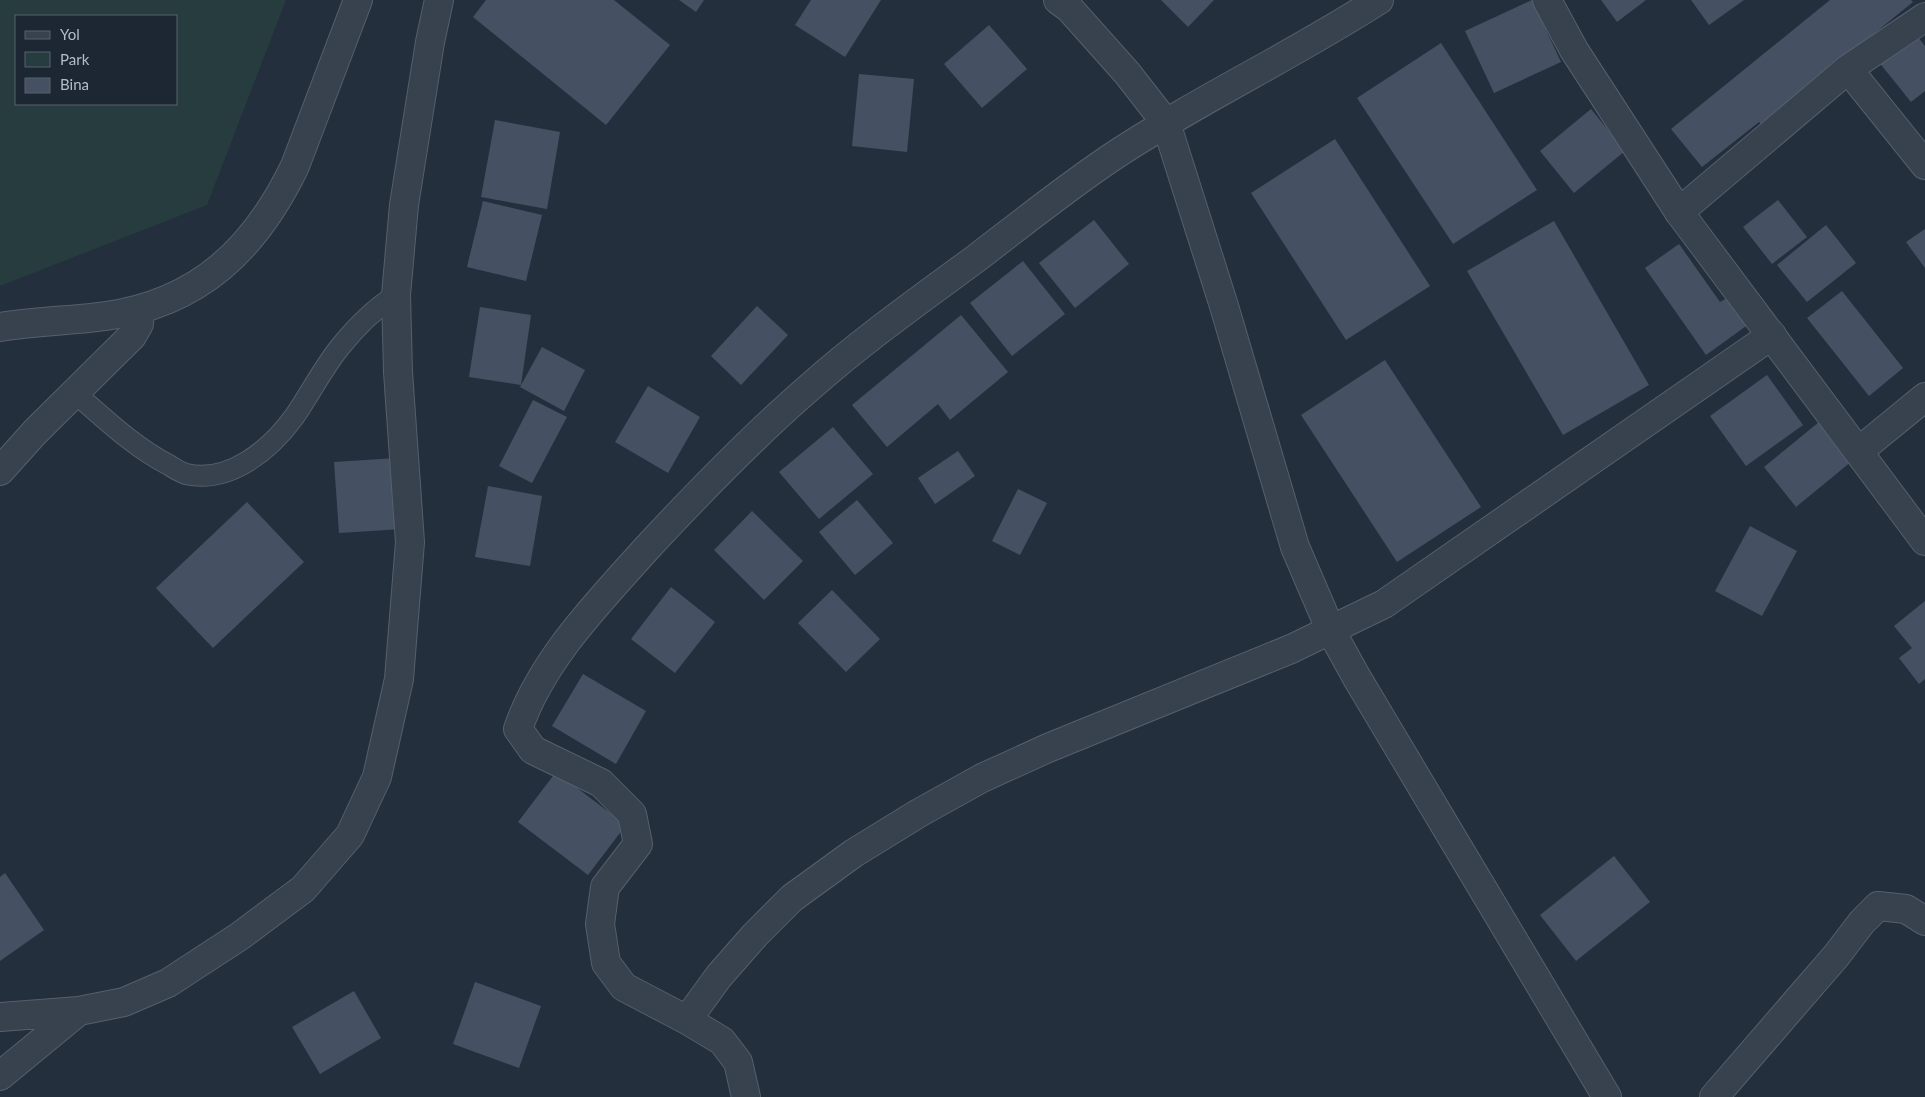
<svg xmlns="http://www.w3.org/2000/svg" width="1925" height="1097" font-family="Lato,sans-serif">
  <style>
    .green { fill: #263c3f; fill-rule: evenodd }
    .building { fill: #455162 }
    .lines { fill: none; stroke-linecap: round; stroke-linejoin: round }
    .service-casing { stroke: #565f6c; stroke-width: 22 }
    .minor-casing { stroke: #565f6c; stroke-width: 30 }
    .tertiary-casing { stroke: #565f6c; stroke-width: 30 }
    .service { stroke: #38414e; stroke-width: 20 }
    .minor { stroke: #38414e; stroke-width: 28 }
    .tertiary { stroke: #38414e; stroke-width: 28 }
  </style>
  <rect width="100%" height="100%" fill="#242f3e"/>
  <path class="green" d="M0 0H286L207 205 0 286ZM16 16H176V104H16Z"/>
  <path class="building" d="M486 0H614L670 45 606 125 473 17Z
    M679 0H704L696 12Z
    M811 0H881L845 57 795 25Z
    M1161 0H1214L1188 27Z
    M1532 0 1561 62 1494 93 1465 31Z
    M1601 0H1646L1617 22Z
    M1691 0H1744L1709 25Z
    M1830 0H1911L1913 2 1823 75 1765 128 1759 122 1702 167 1671 129Z
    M989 25 1027 69 982 108 944 64Z
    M1914 32 1925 46V91L1911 102 1878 61Z
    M1441 43 1537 190 1453 244 1357 98Z
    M859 74 914 79 907 152 852 146Z
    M1591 109 1625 151 1574 193 1540 151Z
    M495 120 560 132 547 209 481 197Z
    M1335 139 1430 286 1346 340 1251 193Z
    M1778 200 1807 237 1772 264 1743 227Z
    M483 201 542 215 526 281 467 267Z
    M1094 220 1129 264 1075 308 1039 263Z
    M1554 221 1649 385 1563 435 1467 271Z
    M1826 225 1856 263 1807 302 1777 265Z
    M1925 229V268L1906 242Z
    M1679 244 1720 302 1729 297 1749 324 1706 355 1645 268Z
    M1023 261 1065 314 1012 356 970 303Z
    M1842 291 1903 368 1869 396 1807 318Z
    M757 306 788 335 741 385 711 356Z
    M480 307 531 315 521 385 469 377Z
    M961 315 1008 372 950 420 938 404 887 447 852 405Z
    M542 347 585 370 564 411 520 387Z
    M1385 360 1481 507 1397 562 1301 415Z
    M1767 375 1803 425 1746 466 1710 416Z
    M648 386 700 417 668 473 615 442Z
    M533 400 567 417 532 483 499 466Z
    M1819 422 1852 461 1796 507 1764 467Z
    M833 427 873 474 819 519 779 472Z
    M958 451 975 476 935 504 918 478Z
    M397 458 402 529 339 533 334 462Z
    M488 486 542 496 530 566 475 557Z
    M1018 489 1047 503 1020 555 992 541Z
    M857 500 893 543 855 575 819 532Z
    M247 502 304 562 213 648 156 588Z
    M752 511 803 561 764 600 714 550Z
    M1750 526 1797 551 1762 616 1715 591Z
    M671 587 715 622 675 673 631 639Z
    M832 590 880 639 846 672 798 623Z
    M1925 601V679L1919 684 1899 658 1912 648 1894 626Z
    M583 674 646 711 616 764 552 726Z
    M556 772 626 825 588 875 518 822Z
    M1614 856 1650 902 1576 961 1540 915Z
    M5 873 44 930 0 961V877Z
    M475 982 541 1006 519 1068 453 1044Z
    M354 991 381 1038 320 1074 292 1027Z"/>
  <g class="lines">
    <defs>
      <path id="service" d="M75 393C105 419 134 447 169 465 174 468 180 472 186 474 229 484 270 450 294 417 310 394 323 368 340 347 356 327 374 309 396 295"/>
      <path id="minor" d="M1058 0 1069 8 1127 73 1166 123 1224 306 1295 547 1331 631 1357 678 1607 1097
        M1848 69 1925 165
        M1679 212 1848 69 1925 17
        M1859 451 1925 397
        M0 471 35 432 132 336 139 324 140 310
        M0 1017 79 1011 124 1002 168 983 240 936 303 889 350 835 377 777 399 679 410 542 398 372 396 295 404 205 430 42 439 0
        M687 1020 719 976 755 935 792 898 854 853 919 813 982 778 1048 748 1291 649 1384 604 1772 335
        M0 1076 79 1011
        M746 1097 738 1062 722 1041 687 1020 624 987 606 963 600 924 605 887 638 844 632 814 601 783 533 750 518 729C542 659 598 603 647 548 699 492 752 437 810 387 863 340 921 299 978 257 1022 223 1066 188 1112 157 1198 100 1292 56 1379 0
        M1714 1097 1836 956 1862 922 1878 906 1906 909 1925 921"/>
      <path id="tertiary" d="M1547 0 1574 50 1679 212 1925 541
        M0 327C35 321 71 321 106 316 199 303 255 249 295 166L358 0"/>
    </defs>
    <use href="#service" class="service-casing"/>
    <use href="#minor" class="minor-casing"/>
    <use href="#tertiary" class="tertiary-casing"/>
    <use href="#service" class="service"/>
    <use href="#minor" class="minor"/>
    <use href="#tertiary" class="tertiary"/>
  </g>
  <rect x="15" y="15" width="162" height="90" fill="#1d2633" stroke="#59626f"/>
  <rect x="25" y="31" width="25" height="8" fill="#38414e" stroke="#59626f"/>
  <text x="60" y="40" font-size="15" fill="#b4bcc9">Yol</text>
  <rect x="25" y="52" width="25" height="15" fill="#263c3f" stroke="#59626f"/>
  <text x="60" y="65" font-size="15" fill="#b4bcc9">Park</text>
  <rect x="25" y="78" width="25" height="15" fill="#455162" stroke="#59626f"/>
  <text x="60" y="90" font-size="15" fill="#b4bcc9">Bina</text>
</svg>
